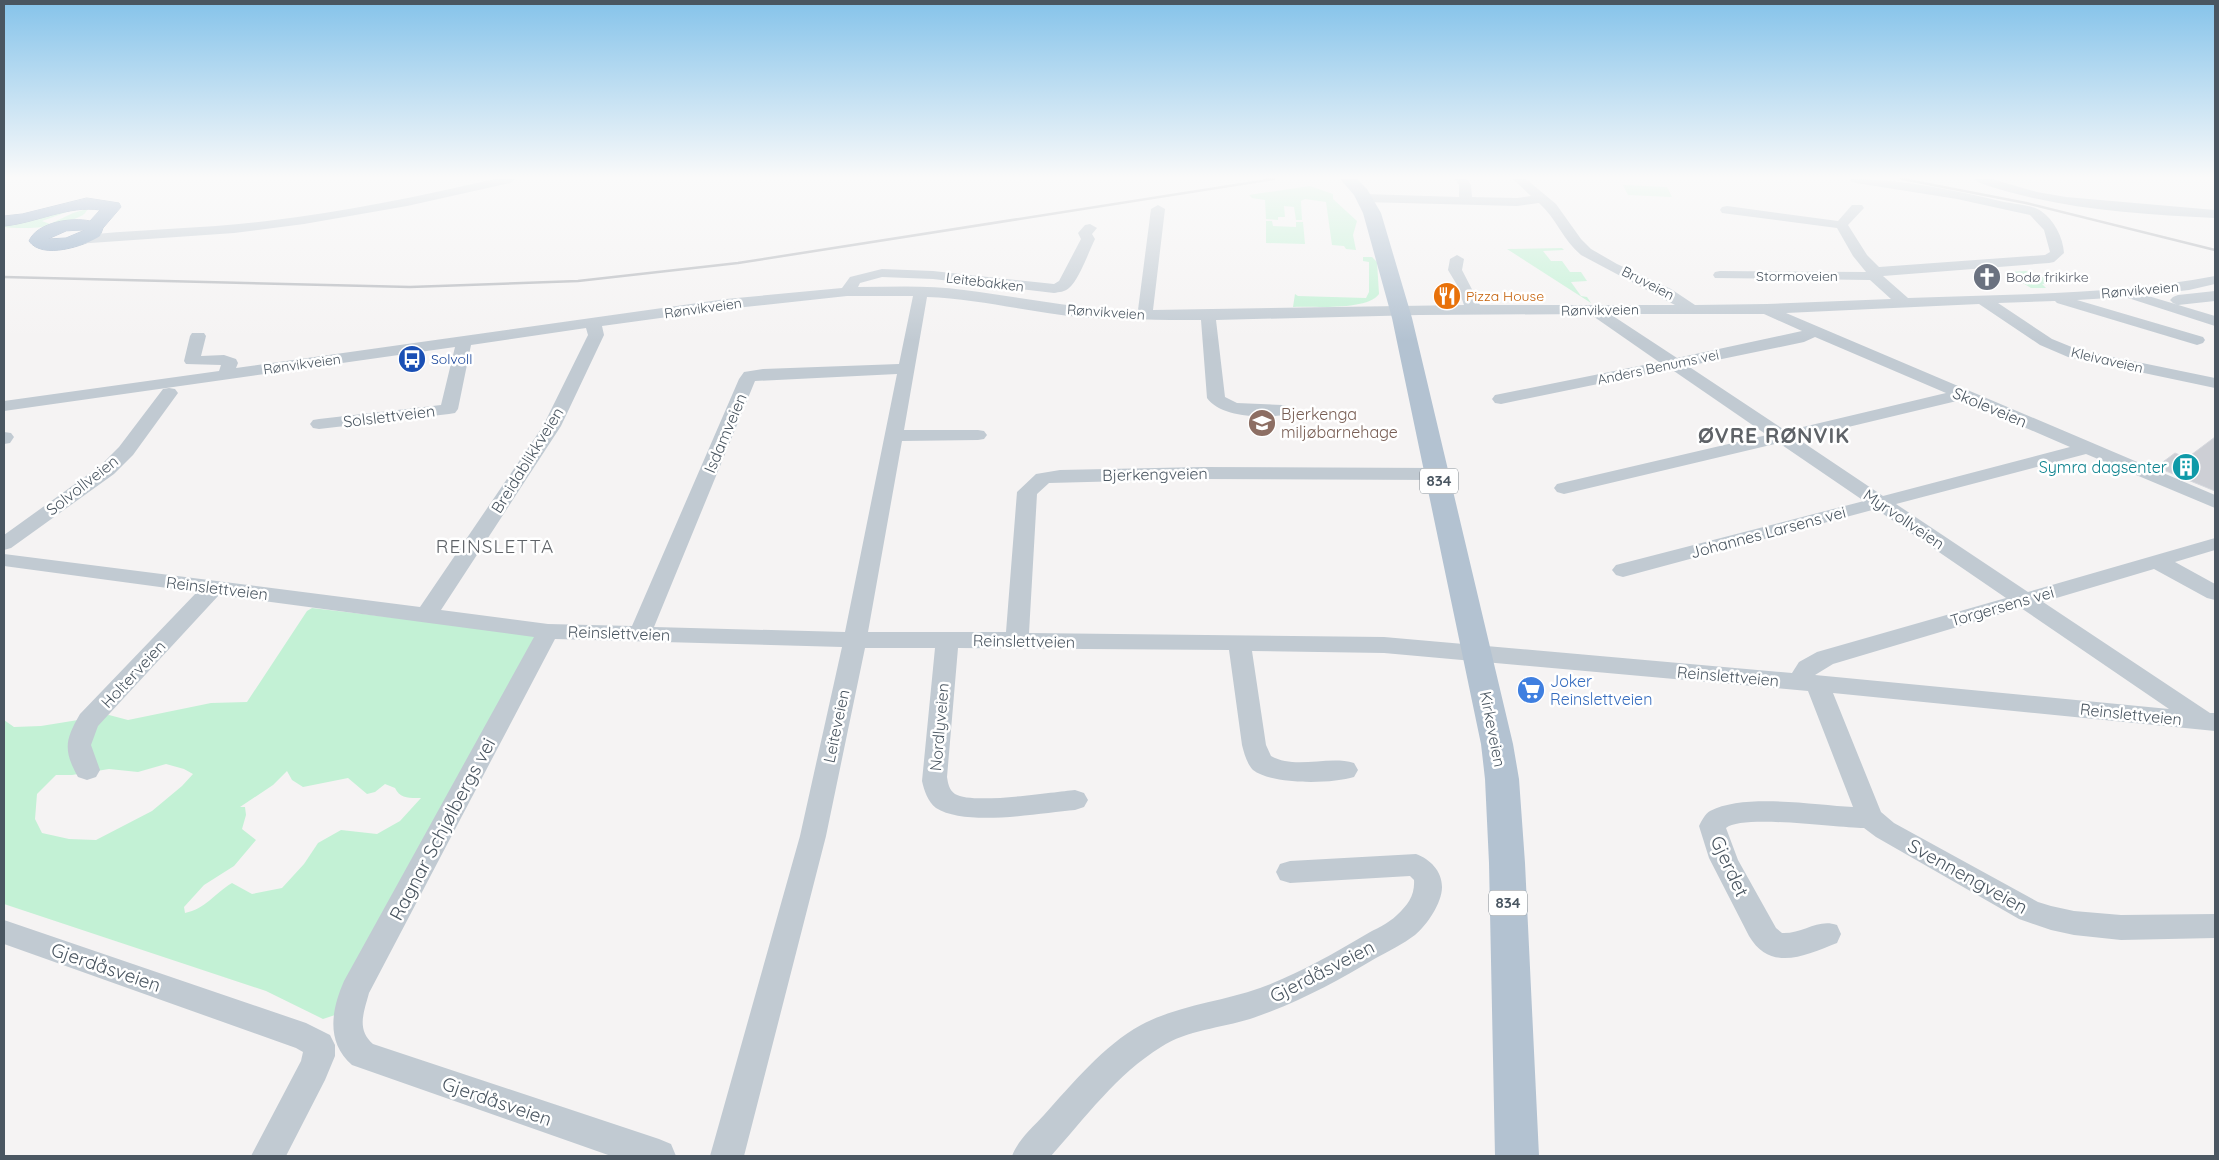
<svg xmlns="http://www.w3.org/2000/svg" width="2219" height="1160" font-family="Quicksand,sans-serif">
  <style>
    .green { fill: #c3f1d5; fill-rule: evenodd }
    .building { fill: #cdcfd5; stroke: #d7d9de }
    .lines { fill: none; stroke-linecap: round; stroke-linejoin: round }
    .highway-casing { stroke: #7690ad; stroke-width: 1 }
    .minor { fill: #c1cad2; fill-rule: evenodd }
    .major { fill: #b3c2d1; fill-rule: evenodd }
    .highway { fill: #8ba5c1; fill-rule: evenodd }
    .rail { stroke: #b5b8bd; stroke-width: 2.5 }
    .labels { text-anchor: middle; stroke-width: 5; stroke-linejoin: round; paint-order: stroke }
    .far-street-label { font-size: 14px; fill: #4a5661; stroke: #fff }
    .far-worship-label { font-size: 14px; fill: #5b616d; stroke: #fff; text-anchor: start }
    .far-food-label { font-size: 14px; fill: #c56008; stroke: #fff; text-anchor: start }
    .far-transit-label { font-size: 14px; fill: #164399; stroke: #fff; text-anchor: start }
    .shield { fill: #fff; stroke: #808990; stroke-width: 1 }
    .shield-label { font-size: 15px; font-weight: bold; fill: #4a5661 }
    .street-label { font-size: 16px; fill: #4a5661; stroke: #fff }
    .education-label { font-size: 16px; fill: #785e54; stroke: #fff; text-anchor: start }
    .culture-label { font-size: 16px; fill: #0d838f; stroke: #fff; text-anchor: end }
    .shop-label { font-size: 16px; fill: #366cbe; stroke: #fff; text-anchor: start }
    .quarter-label { font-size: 19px; letter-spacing: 1px; fill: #5f6368; stroke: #fff }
    .near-street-label { font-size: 19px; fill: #4a5661; stroke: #fff }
    .district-label { font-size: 21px; font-weight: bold; letter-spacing: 1px; fill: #5f6368; stroke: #fff }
  </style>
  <rect width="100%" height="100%" fill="#f5f3f3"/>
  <path class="green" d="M1623 185 1667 187 1672 197 1628 195Z
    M1310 186 1333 194V199L1357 221 1353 235 1356 250 1346 249 1344 246 1332 245 1326 202 1305 199 1301 201 1302 220H1296L1294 207 1284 206 1285 217H1278V220L1266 219 1265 200 1252 198 1249 195Z
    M78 208 42 221 50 224 73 213 90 208C85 211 86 214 81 216 59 227 28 230 4 227V223Z
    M1266 221H1272L1273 226 1296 227V222H1303L1305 244 1266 243Z
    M1562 248 1564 250 1543 251 1551 261H1562L1570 272H1581L1587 281 1571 282 1581 296 1587 297 1591 303 1507 249Z
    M1363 257H1372L1377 262 1379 294C1367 311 1313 306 1293 307L1295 294 1298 296 1366 298 1369 292V262L1363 261Z
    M2026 271 2048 279 2052 283 2042 284 2046 288H2031L2011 276 2013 275 2008 272Z
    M312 608 540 635 335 1015 323 1019 266 991 4 904V720L14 727 41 726 109 715 128 720 211 703 247 702 307 611ZM166 764 184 769 193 774 182 786 152 811 96 840 69 839 42 833 35 819 37 794 56 775H72L109 769 138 772ZM287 771 292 780 303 787 348 778 367 794 375 792 385 784 395 788C400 799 410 798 421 798L400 821 377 834 341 830 318 843 304 864 282 888 252 894 232 883C214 894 205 909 185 913L184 907 204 885 234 866 256 840 242 829 246 815 245 807H240L273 785Z"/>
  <path class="building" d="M2215 437V491L2156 467 2175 453 2187 458Z"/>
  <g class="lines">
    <defs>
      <path id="highway" d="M87 198 119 203 121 207 103 228 100 236C85 246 42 260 29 241 37 222 72 217 90 221L100 210C69 205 36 223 4 226V216L22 214ZM85 230 66 238 48 239 66 231Z"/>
    </defs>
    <use href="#highway" class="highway-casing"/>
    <path class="minor" d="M495 179H516L510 183 407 206 304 224 234 233 76 244 69 240 76 236 96 234C153 229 210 228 267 221 344 212 420 196 495 179Z
      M1455 179H1467L1471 185 1472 197 1517 198 1531 196 1513 179H1526L1556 204 1581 239 1591 249 1617 264 1671 289 1695 305 1767 304 1891 299 1870 280 1715 278 1713 275 1715 272 1720 271 1866 272 1853 256 1837 228 1722 213 1720 210 1722 207 1727 206 1838 221 1852 205H1862L1864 208 1848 225 1867 255 1879 267 2045 255 2050 252 2044 230 2030 215 1957 199 1856 183 1852 182 1850 179C1902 179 1954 190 2004 202 2015 204 2032 205 2041 211 2054 220 2063 237 2064 253L2054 262 2049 263 1883 276 1908 298C2010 294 2115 295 2215 276V284L2189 290 2145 295 2215 316V326L2125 297 2077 300 2203 337 2205 340 2203 343 2197 345 2057 303 2055 301 1998 303 2052 339 2079 350 2215 378V388L2068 357 2040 345 1979 304 1786 313 2215 495V508L2086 454 1896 504 2028 592 2215 538V550L2175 562 2215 584V600L2207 598 2154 569 2043 602 2210 713H2215V731L1833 693 1881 812 1894 823 2038 902 2051 906 2074 911 2121 915 2215 914V938L2121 940 2074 935 2051 930 2019 919 1876 837 1864 828C1838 828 1743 814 1726 828L1738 860 1776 928 1782 933C1803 934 1818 918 1837 925L1841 934 1837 943C1806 955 1771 973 1749 936L1709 858 1699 826C1702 820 1705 814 1710 811 1744 793 1815 805 1853 807L1808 691 1384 653 1252 651 1266 745 1271 756C1296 770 1328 755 1354 763L1358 770 1354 777C1332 784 1272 785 1253 770 1247 764 1244 753 1242 745L1229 650 958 648 947 777C948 783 949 790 955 794 973 805 1052 792 1075 790L1084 793 1088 800 1084 807 1075 810C1040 813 966 827 936 808 928 802 924 790 922 781L935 648H865L826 836 744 1156H710L800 836 842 647 555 639 369 993C364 1012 356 1029 373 1044L659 1139 671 1144 676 1156H611L352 1065C326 1042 331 1011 344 981L534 637 219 595 98 726 91 745 100 770 96 777 87 780 78 777C63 750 65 740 80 714L197 592 4 566V554L420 607 543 426 588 335 586 328 471 345 458 409 455 413 449 414 319 429 313 428 310 424 313 420 319 419 441 405 455 347 4 411V401L219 371 221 365 186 364 184 361 190 336 192 333H204L206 336 201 356 224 355 236 359 238 363 236 368 726 299 842 288 850 277 882 269 933 271 1054 284 1059 281 1081 239 1078 233 1085 225 1090 224 1097 228 1092 234 1095 239C1089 251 1079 280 1069 288 1065 292 1059 292 1054 293L933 279 882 277 860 283 858 287C893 287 929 285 964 290 1022 297 1079 310 1138 310L1151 209 1158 205 1165 209 1153 310 1464 305 1457 285 1448 270 1450 259 1457 255 1464 259 1462 270 1480 305H1675L1581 255C1563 240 1556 218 1539 203L1517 206 1364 202 1358 198 1364 194 1459 197V185ZM847 296H913L899 364 763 369 744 372 739 379 632 626 548 624 441 610 561 426 604 335 602 326 726 309ZM927 297C979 299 1028 312 1079 317 1119 320 1160 320 1201 320L1207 398C1221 418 1267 419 1288 414L1291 410 1288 406 1282 405 1237 403 1225 397 1216 320 1419 315 1590 314 1659 362 1495 395 1492 399 1495 403 1501 404 1671 369 1767 435 1557 484 1554 488 1557 492 1564 494 1779 443 1864 501 1616 565 1612 570 1616 575 1623 577 1876 509 2006 598 1817 652 1799 662 1792 673 1384 637 1029 633 1037 494 1049 483 1203 479 1437 480 1444 478 1446 474 1444 470 1437 468 1203 467 1060 470 1036 474 1017 492 1006 632H868L902 441 978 440 984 439 987 435 984 431 978 430H904ZM1610 314H1764L1802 331 1677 358ZM1815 337 1946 393 1786 431 1688 366 1804 342ZM897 374 845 632 654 627 755 381ZM1961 400 2070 447 1883 496 1798 439ZM2021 608 2169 709 1815 675 1833 664Z
      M1975 179H1992L2037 192 2066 197 2215 210V218C2134 214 2053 209 1977 182Z
      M2215 291V301L2178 305 2173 303 2170 300 2173 297 2178 295Z
      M169 388 175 389 178 393 133 455 114 474 11 548 4 550V535L100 466 119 447 163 389Z
      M4 432 11 433 14 437 10 443 4 444Z
      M1416 854C1430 859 1442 871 1442 887 1442 903 1427 925 1415 935 1403 944 1389 951 1376 958 1336 982 1295 1004 1250 1019 1221 1028 1187 1030 1161 1047 1117 1074 1085 1118 1051 1156H1012C1018 1140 1032 1128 1044 1115 1073 1083 1103 1046 1141 1025 1178 1005 1221 1002 1260 988 1296 975 1331 955 1365 935 1375 929 1388 924 1397 915 1408 905 1415 895 1414 880L1410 876 1290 883 1280 880 1276 872 1280 864 1290 861Z
      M4 920 306 1023 330 1035 335 1045V1056L325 1080 286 1156H251L301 1061 303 1052 296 1048 4 944Z"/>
    <path class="major" d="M1340 179H1357L1367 189 1381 213 1412 318 1513 744 1519 779 1525 863 1539 1156H1495L1489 863 1485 779 1481 744 1392 318 1363 213 1354 195Z"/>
    <use href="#highway" class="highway"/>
    <path class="rail" d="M1902 179 2026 203 2215 250
      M4 277 410 287 578 281 738 263 1274 179"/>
  </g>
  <linearGradient id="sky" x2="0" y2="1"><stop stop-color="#85c3ea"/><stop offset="0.52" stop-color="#fafafa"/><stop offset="1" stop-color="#fafafa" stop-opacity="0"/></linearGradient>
  <rect width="2219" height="341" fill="url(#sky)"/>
  <defs>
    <symbol id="church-disc" viewBox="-11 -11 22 22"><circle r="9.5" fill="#6b7280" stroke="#fff"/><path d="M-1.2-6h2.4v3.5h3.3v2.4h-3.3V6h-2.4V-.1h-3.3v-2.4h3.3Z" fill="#fff"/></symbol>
    <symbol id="restaurant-disc" viewBox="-11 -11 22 22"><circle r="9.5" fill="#e8710a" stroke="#fff"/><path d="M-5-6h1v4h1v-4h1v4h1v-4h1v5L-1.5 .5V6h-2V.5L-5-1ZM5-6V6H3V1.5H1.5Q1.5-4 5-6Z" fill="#fff"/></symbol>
    <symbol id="bus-disc" viewBox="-11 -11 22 22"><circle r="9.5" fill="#1a4fb4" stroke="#fff"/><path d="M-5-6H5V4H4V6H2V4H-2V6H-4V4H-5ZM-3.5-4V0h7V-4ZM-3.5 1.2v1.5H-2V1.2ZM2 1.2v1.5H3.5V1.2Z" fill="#fff"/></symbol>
    <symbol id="school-disc" viewBox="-11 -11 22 22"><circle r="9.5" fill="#8d6e63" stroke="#fff"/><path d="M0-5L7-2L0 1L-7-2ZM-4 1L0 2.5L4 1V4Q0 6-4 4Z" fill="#fff"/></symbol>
    <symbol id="building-disc" viewBox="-11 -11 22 22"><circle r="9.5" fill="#0f9aa8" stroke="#fff"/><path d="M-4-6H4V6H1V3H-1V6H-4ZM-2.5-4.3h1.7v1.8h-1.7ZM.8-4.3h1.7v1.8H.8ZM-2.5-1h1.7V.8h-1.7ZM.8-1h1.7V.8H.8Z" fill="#fff"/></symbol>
    <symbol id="supermarket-disc" viewBox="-11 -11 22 22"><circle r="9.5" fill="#3f7fe0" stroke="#fff"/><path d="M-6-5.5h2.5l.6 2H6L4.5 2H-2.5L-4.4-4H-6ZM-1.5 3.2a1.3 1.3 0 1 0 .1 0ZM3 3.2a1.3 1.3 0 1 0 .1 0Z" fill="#fff"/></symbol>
  </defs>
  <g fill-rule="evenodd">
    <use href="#church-disc" x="1971" y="261" width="32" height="32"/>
    <use href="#restaurant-disc" x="1431" y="280" width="32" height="32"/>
    <use href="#bus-disc" x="396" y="343" width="32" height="32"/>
    <use href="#school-disc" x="1246" y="407" width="32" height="32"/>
    <use href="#building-disc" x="2170" y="451" width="32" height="32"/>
    <use href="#supermarket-disc" x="1515" y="674" width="32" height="32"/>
  </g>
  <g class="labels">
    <g class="far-street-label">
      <text x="1797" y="281">Stormoveien</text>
      <text transform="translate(985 282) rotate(7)" y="5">Leitebakken</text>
      <text transform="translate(1648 283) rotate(27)" y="5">Bruveien</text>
      <text transform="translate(2140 290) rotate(-5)" y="5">Rønvikveien</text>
      <text transform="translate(703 308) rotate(-8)" y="5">Rønvikveien</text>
      <text transform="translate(1600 310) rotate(-1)" y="5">Rønvikveien</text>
      <text transform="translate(1106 312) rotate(4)" y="5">Rønvikveien</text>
      <text transform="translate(2107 360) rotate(13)" y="5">Kleivaveien</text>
      <text transform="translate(302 364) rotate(-8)" y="5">Rønvikveien</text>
      <text transform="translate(1658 367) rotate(-12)" y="5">Anders Benums vei</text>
    </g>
    <g class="far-worship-label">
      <text x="2006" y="282">Bodø frikirke</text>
    </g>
    <g class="far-food-label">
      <text x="1466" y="301">Pizza House</text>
    </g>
    <g class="far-transit-label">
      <text x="431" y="364">Solvoll</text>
    </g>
    <g class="shield">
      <rect x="1420" y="468.5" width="38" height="25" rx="4"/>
      <rect x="1489" y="890.5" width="38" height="25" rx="4"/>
    </g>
    <g class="shield-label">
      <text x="1439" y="486">834</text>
      <text x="1508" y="908">834</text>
    </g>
    <g class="street-label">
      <text transform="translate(1990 407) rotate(23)" y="6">Skoleveien</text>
      <text transform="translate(389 416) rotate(-7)" y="6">Solslettveien</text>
      <text transform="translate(725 433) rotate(-67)" y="6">Isdamveien</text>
      <text transform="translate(527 460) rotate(-58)" y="6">Breidablikkveien</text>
      <text transform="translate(1155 474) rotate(-1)" y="6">Bjerkengveien</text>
      <text transform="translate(82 485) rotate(-38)" y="6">Solvollveien</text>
      <text transform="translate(1904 519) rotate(34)" y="6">Myrvollveien</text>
      <text transform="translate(1768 532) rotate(-15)" y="6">Johannes Larsens vei</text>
      <text transform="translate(217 588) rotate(7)" y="6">Reinslettveien</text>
      <text transform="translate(2002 606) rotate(-16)" y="6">Torgersens vei</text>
      <text transform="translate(619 633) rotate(2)" y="6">Reinslettveien</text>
      <text transform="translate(1024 641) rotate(1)" y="6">Reinslettveien</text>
      <text transform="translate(133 674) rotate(-47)" y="6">Holterveien</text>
      <text transform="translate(1728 676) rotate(5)" y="6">Reinslettveien</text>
      <text transform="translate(2131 714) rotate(6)" y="6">Reinslettveien</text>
      <text transform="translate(836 726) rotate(-78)" y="6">Leiteveien</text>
      <text transform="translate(939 727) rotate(-85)" y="6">Nordlyveien</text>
      <text transform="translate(1493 729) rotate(79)" y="6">Kirkeveien</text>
    </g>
    <g class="education-label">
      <text x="1281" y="420">Bjerkenga<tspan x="1281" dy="18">miljøbarnehage</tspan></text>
    </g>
    <g class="culture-label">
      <text x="2167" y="473">Symra dagsenter</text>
    </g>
    <g class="shop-label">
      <text x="1550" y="687">Joker<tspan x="1550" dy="18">Reinslettveien</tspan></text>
    </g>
    <g class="quarter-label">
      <text x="495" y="553">REINSLETTA</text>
    </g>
    <g class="near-street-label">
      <text transform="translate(442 829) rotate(-62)" y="7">Ragnar Schjølbergs vei</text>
      <text transform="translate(1730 866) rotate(65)" y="7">Gjerdet</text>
      <text transform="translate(1968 876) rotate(29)" y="7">Svennengveien</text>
      <text transform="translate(106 967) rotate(19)" y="7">Gjerdåsveien</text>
      <text transform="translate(1322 971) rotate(-27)" y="7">Gjerdåsveien</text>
      <text transform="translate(497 1101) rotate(19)" y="7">Gjerdåsveien</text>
    </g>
    <g class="district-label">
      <text x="1774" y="443">ØVRE RØNVIK</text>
    </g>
  </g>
  <rect width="2219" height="1160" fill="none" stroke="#4a5661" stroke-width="10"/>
</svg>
